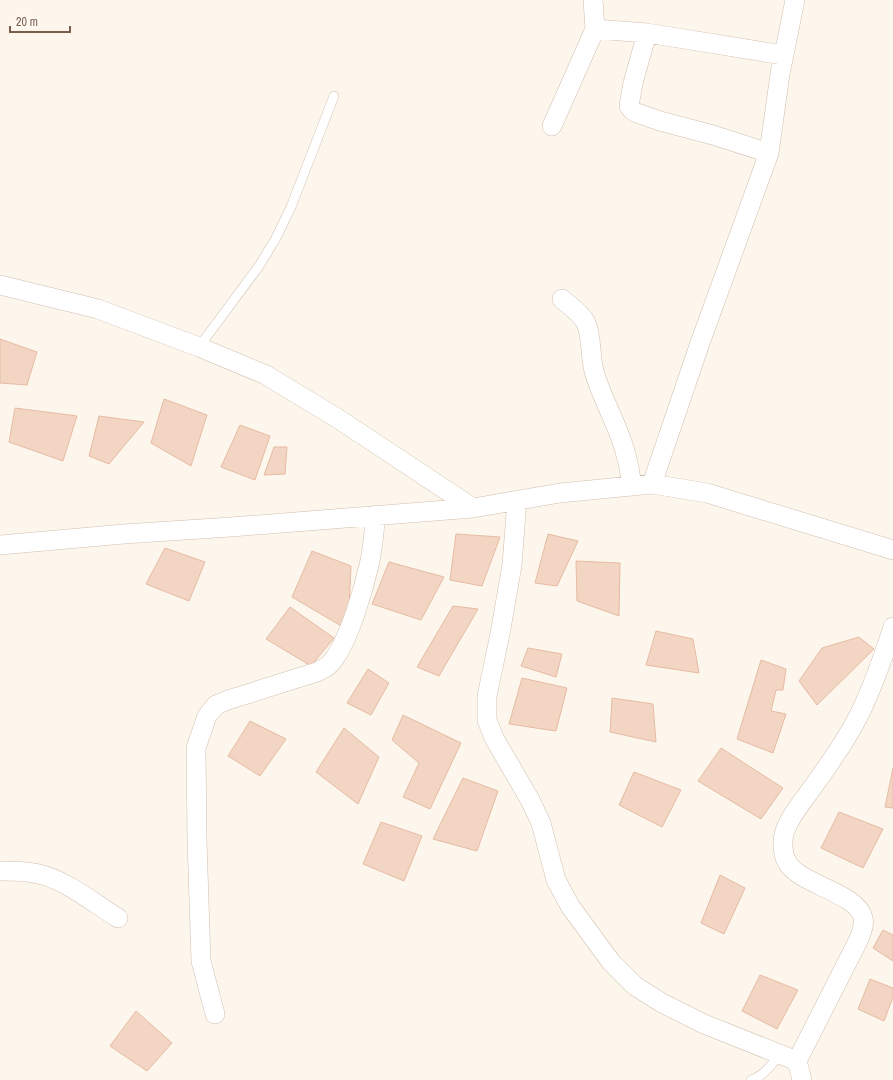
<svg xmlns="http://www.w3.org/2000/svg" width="893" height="1080" font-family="'Archivo Narrow',sans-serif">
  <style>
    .building { fill: #f3d5c3; stroke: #e6bba3 }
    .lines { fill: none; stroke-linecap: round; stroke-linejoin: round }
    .lane-casing { stroke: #d1beb0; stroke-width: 10 }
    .street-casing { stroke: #d1beb0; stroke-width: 20 }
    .lane { stroke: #fff; stroke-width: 9 }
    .street { stroke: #fff; stroke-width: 19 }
  </style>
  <rect width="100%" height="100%" fill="#fdf6ec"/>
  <path class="building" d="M0 339 37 352 27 385 0 383Z
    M164 399 207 415 191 466 151 443Z
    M15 408 77 416 63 461 9 442Z
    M99 416 144 422 109 464 89 456Z
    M240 425 270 436 255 480 221 467Z
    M274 447H287L285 474 264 475Z
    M456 534 500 537 482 586 450 580Z
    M548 534 578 541 557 586 535 583Z
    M165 548 205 562 189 601 146 584Z
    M312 551 351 566 348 630 292 597Z
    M576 561 620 563 619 616 577 601Z
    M389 562 444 577 421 620 372 604Z
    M453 606 478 609 439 676 417 667Z
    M290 607 334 638 311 666 266 639Z
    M656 631 693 639 699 673 646 665Z
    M859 637 874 649 817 705 799 681 822 648Z
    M528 648 562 654 556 677 521 666Z
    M761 660 786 669 783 690H776L771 711 786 714 773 753 737 739Z
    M368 669 389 683 371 715 347 703Z
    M522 678 567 688 556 731 509 724Z
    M612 698 653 704 656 742 610 732Z
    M403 715 461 743 430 809 403 797 419 763 392 740Z
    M250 721 286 739 260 776 228 756Z
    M344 728 379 757 358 804 316 772Z
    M721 748 783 788 761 819 698 781Z
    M893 768V808L885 807Z
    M634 772 681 790 662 827 619 805Z
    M463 778 498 791 477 851 433 839Z
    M839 812 883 829 863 868 821 848Z
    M381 822 422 836 404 881 363 864Z
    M720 875 745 888 724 934 701 923Z
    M883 930 893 935V961L873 948Z
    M760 975 798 990 777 1029 742 1011Z
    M870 979 893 988V997L884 1021 858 1009Z
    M136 1011 172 1043 147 1071 110 1046Z"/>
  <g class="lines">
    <defs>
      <path id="lane" d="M199 347 259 266 276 238 291 207 334 96
        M751 1080C764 1076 772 1064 780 1054"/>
      <path id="street" d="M593 0 595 29 647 33 783 55
        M647 33 633 83 629 106 632 110 637 113 660 121 713 135 769 153
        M552 126 595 29
        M0 285 98 309 199 347 266 375 337 418 473 508
        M562 299C570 306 581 313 586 323 592 335 590 357 594 371 602 400 619 426 626 455 629 465 630 475 632 485
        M652 484 700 343 769 153 780 74 795 0
        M517 501 512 565 500 634 487 696V720L494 738 530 800 541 823 556 880 570 906 611 962 635 986 662 1003 704 1024 797 1061
        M0 545 124 534 231 527 473 508 560 493 652 484 707 493 893 550
        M0 871C15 871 32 871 46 876 69 883 97 905 118 918
        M215 1014 201 961 197 840 196 748 207 716 216 705 228 700 317 672C323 669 330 666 334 659 350 637 364 588 370 561 373 546 374 530 376 515
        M802 1080 797 1061 859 939C861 933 865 925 863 918 858 893 798 884 787 862 784 857 783 850 783 844 781 825 805 799 815 784 832 760 849 736 862 709 874 683 884 655 893 627"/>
    </defs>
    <use href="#lane" class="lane-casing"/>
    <use href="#street" class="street-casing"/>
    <use href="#lane" class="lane"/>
    <use href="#street" class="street"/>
  </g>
  <path d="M10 26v6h60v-6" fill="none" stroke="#7a5c4d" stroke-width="2"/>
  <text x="16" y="26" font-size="12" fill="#7a5c4d" stroke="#fffaf3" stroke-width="3" paint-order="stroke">20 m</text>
</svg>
